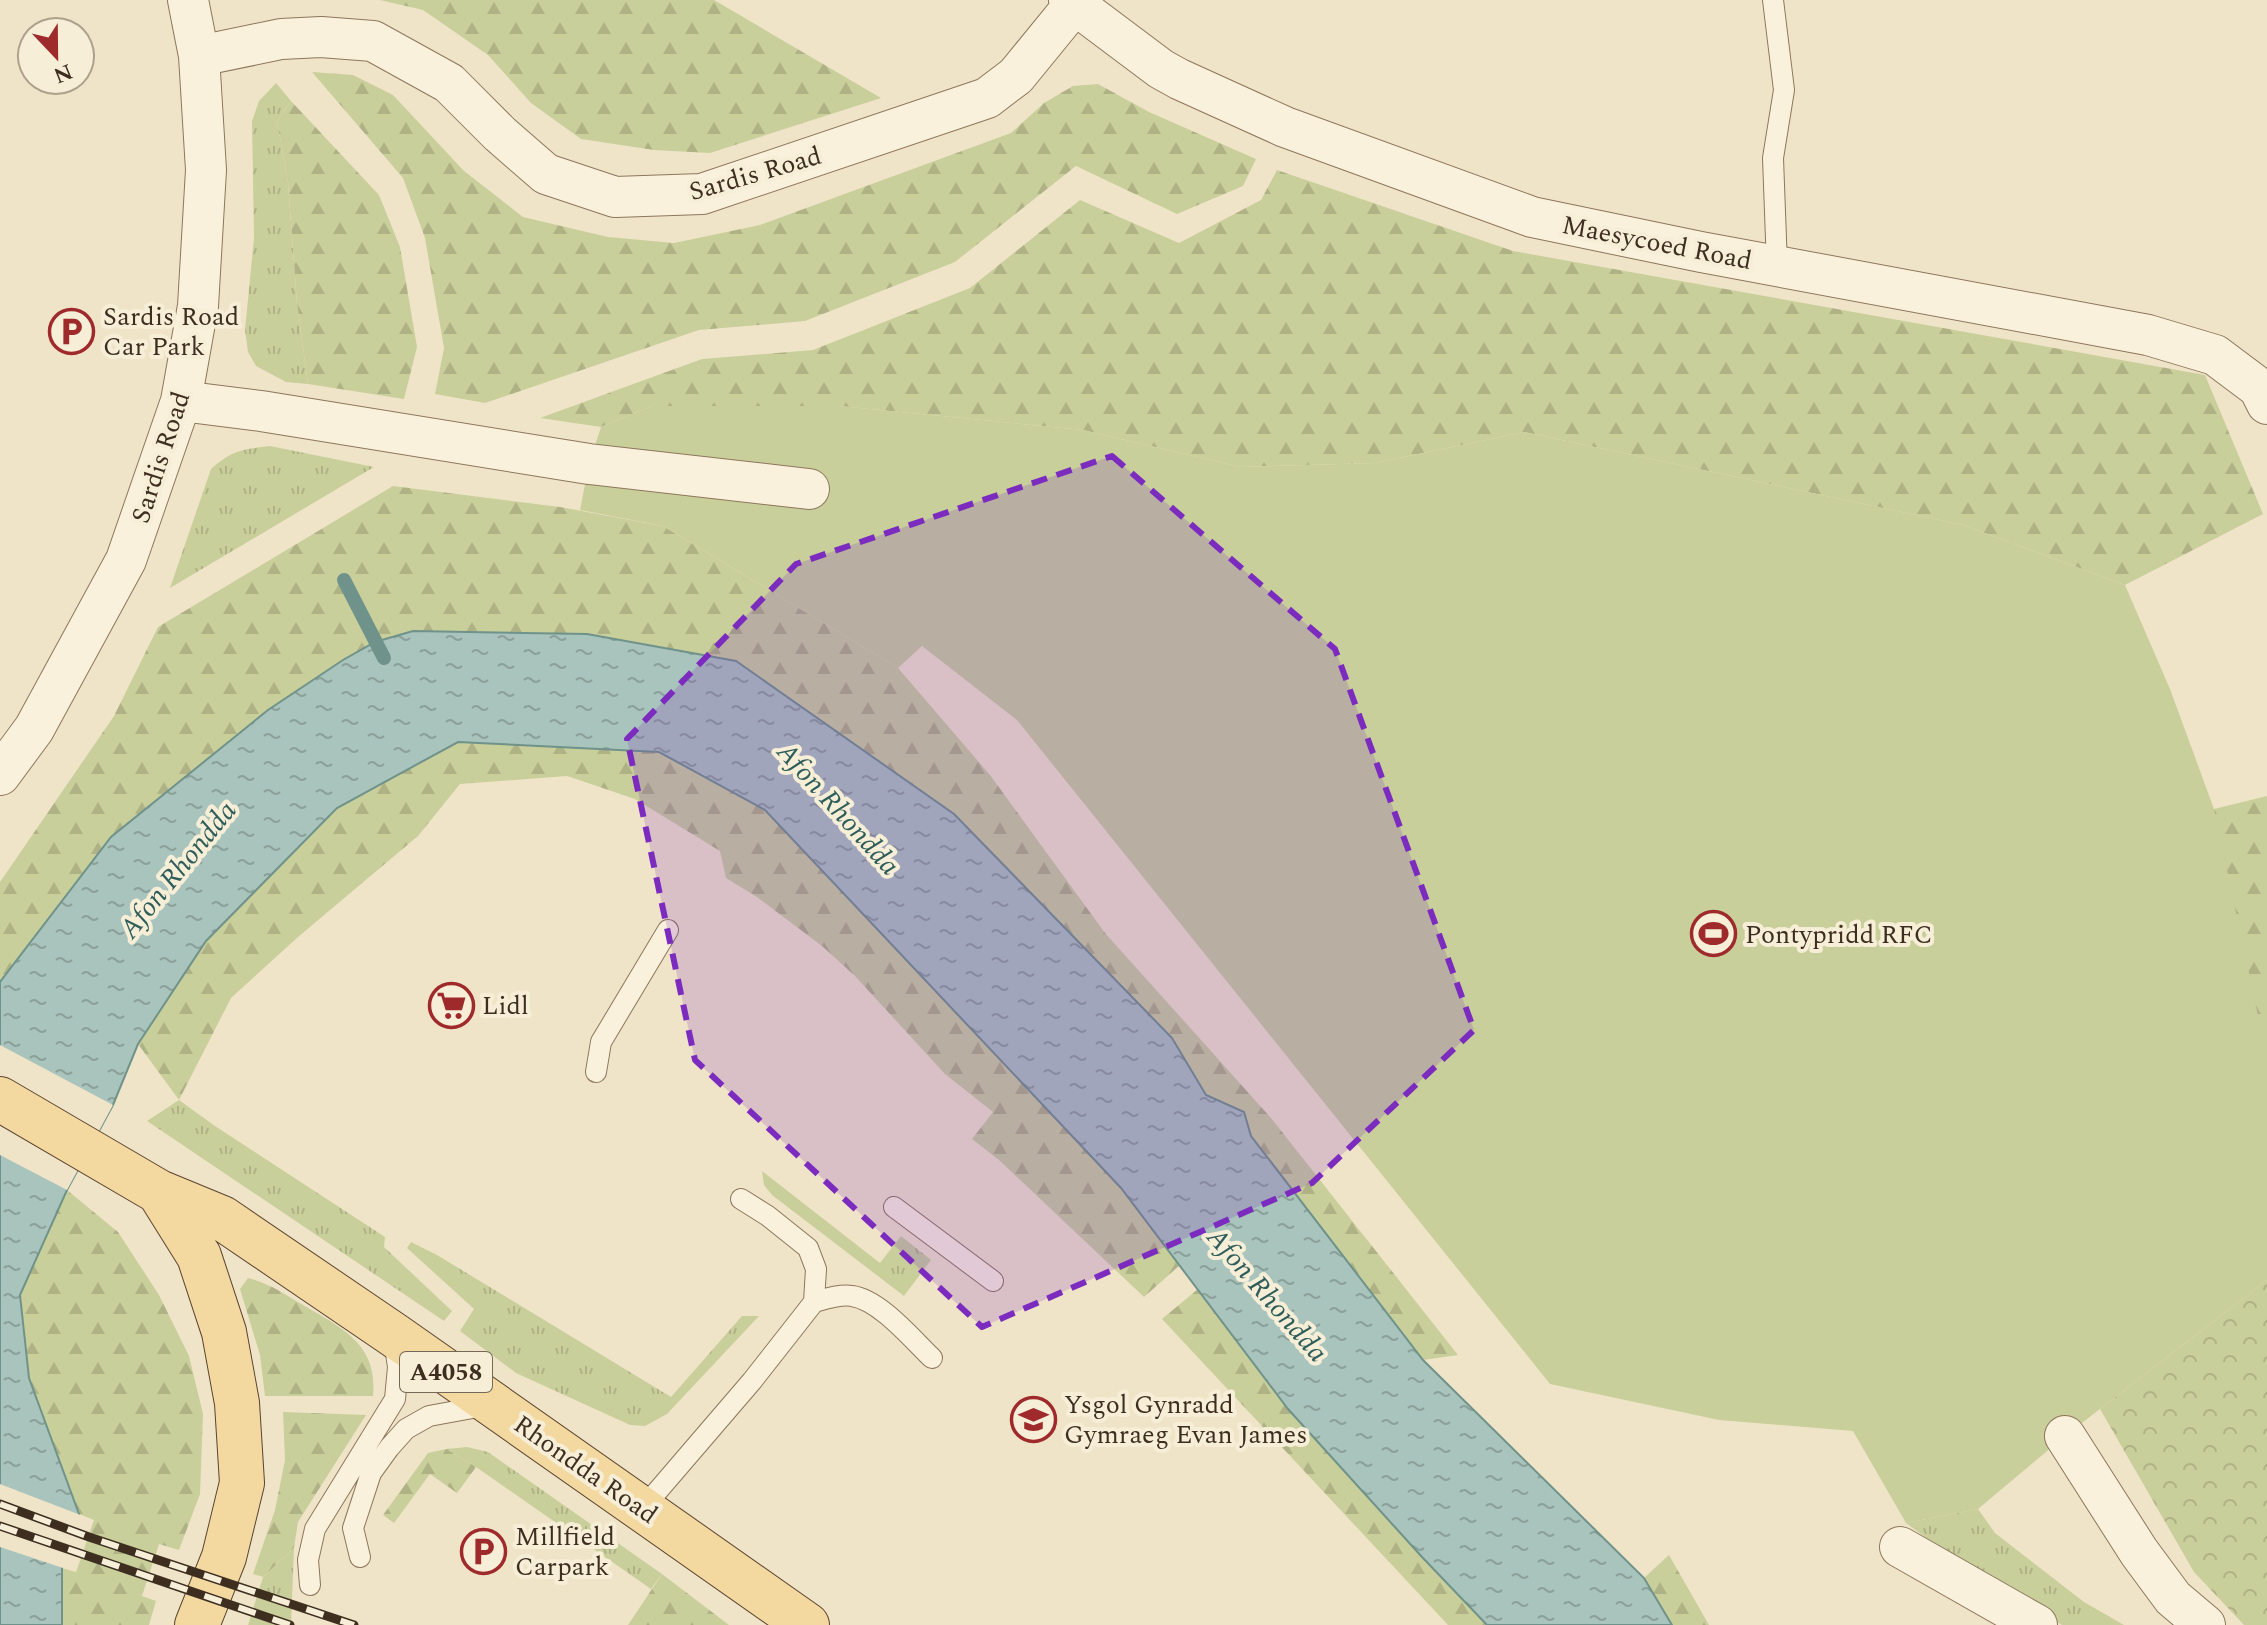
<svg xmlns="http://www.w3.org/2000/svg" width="2267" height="1625" font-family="Spectral,serif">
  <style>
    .grass { fill: url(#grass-tufts) }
    .forest { fill: url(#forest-firs) }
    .park { fill: url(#park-crowns) }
    .garden { fill: #c9cf9b }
    .water { fill: url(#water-ripples); stroke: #6f938a; stroke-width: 2 }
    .pier { fill: #f0e4c8 }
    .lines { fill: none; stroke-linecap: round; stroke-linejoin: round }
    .stream { stroke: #6f938a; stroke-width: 14 }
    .lane-casing { stroke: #8d765c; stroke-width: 22 }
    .street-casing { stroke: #8d765c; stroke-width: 42 }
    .primary-casing { stroke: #5b4430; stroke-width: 46 }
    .lane { stroke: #faf1dc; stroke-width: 20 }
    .street { stroke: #faf1dc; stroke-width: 40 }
    .primary { stroke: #f3d9a0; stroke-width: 44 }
    .rail-casing { stroke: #3d2e20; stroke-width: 9 }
    .rail { stroke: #f7eed8; stroke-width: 6; stroke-dasharray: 18; stroke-linecap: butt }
    .marked { fill: #7b2cbf; fill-opacity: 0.2; stroke: #7b2cbf; stroke-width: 6; stroke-dasharray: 16 10; stroke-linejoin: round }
    .labels { text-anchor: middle; stroke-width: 8; stroke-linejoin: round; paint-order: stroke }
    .shield { fill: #f7eed8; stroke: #756857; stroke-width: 2 }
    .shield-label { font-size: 24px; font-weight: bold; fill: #3d2e20 }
    .street-label { font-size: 26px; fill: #3d2e20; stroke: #f7eed8 }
    .poi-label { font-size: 26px; fill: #3d2e20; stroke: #f7eed8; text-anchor: start }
    .water-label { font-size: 28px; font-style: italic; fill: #2f5d5a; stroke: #f7eed8 }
  </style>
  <defs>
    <pattern id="grass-tufts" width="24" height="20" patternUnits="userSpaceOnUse" patternTransform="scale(2)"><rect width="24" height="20" fill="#c9cf9b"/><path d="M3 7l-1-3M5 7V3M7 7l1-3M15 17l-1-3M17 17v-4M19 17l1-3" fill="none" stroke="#aeb285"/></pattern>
    <pattern id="forest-firs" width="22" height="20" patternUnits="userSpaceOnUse" patternTransform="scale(2)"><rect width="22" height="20" fill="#c9cf9b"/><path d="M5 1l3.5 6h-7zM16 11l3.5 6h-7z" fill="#aeb285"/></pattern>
    <pattern id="park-crowns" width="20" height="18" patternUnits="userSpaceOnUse" patternTransform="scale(2)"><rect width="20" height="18" fill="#c9cf9b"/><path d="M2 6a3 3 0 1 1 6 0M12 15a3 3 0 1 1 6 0" fill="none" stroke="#aeb285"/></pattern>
    <pattern id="water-ripples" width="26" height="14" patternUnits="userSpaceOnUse" patternTransform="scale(2)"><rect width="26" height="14" fill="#a9c4bc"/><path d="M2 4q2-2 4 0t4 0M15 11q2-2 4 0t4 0" fill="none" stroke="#8ba098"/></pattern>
  </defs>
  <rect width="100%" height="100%" fill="#f0e4c8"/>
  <path class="grass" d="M276 83 291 101 277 121 288 183 297 303 308 384 286 382 256 366 248 352 245 330 254 238 252 121 259 101Z
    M270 446 374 467 170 588 211 469C232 450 243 449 270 446Z
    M179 1100 215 1126 385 1237 384 1247 452 1311 444 1321 147 1121Z
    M762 1171 880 1263 901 1236 931 1260 904 1296 772 1195 764 1185Z
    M411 1242 437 1255 671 1397 742 1316H759L667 1414 645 1426 630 1425 516 1373 460 1331 474 1309 407 1248Z
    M467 1447 488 1452 662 1574 651 1589 476 1467 446 1449Z
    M1978 1509 1995 1533 2084 1602 2124 1625H2062L1947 1553 1906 1523Z
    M294 1548 291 1625H248L263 1577Z"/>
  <path class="forest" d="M380 0H714L881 98 710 153 654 150 581 139 531 103 488 55 423 10Z
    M312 72 353 75 393 95 464 171 523 217 608 237 674 243 760 225 1011 133 1044 103 1073 86 1098 84 1149 112 1256 159 1243 186 1177 214 1076 166 955 262 805 321 699 330 485 403 435 394 444 348 425 238 403 178Z
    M291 101 379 195 400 247 417 347 404 399 308 384 297 303 288 183 277 121Z
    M1277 170 1513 251 2205 375 2263 514 2125 585 1963 525 1524 432 1375 463 1240 467 1083 430 839 406H652L601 427 540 418 702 359 813 350 970 288 1080 200 1179 243 1261 200Z
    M393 486 560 507 663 526 898 668 990 775 1105 933 1271 1118 1458 1355 1423 1360 1251 1136 1244 1112 1206 1095 1171 1038 954 814 736 661 587 634 539 633 0 982V882L114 716 158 627Z
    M458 742 659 752 765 810 1121 1188 1180 1265 1144 1297 999 1160 972 1139 993 1112 945 1074 855 976 822 946 757 897 726 878 720 851 635 799 567 776 460 784 418 836 298 937 231 998 179 1100 138 1044 206 941 337 808Z
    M2267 796V1233L2180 830 2214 809Z
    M67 1190 118 1232 159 1295 189 1356 203 1414 200 1494 179 1550 159 1544 142 1596 156 1601 149 1625H62V1568L76 1572 94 1520 79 1514 29 1378 20 1295Z
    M248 1278C269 1283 285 1294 303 1305 342 1328 378 1344 373 1396H265L260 1355 240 1289Z
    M1198 1289 1288 1409 1422 1557 1487 1625H1448L1162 1319Z
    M283 1412 366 1415 298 1522 294 1548 263 1577 253 1574 275 1510 285 1460Z
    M446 1449 476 1467 457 1493 430 1474 394 1523 383 1515 428 1453Z
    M1669 1555 1709 1625H1672L1644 1578Z
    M662 1574 729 1625H628Z"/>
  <path class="park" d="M2267 1280V1625H2244L2194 1572 2100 1409Z"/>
  <path class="garden" d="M652 406H839L1083 430 1240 467 1375 463 1524 432 1963 525 2125 585 2170 689 2214 809 2267 1058V1280L2065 1436 1978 1509 1906 1523 1853 1431 1719 1420 1550 1384 1017 720 922 646 898 668 663 526 580 510 589 464 601 427Z"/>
  <path class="water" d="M413 631 587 634 736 661 954 814 1172 1038 1206 1095 1244 1112 1251 1136 1423 1360 1644 1578 1672 1625H1487L1422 1557 1288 1409 1121 1188 765 810 659 752 458 742 337 808 206 941 138 1044 113 1105 67 1190 20 1295 29 1378 79 1514 62 1568V1625H0V982L111 837 268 710 343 660 375 642Z"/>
  <path class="pier" d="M0 1045 113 1105 67 1190 0 1155Z
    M0 1484 83 1516 66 1569 0 1547Z"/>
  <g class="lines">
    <path class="stream" d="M344 580 384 658"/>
    <defs>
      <path id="lane" d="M1773 0 1784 90 1773 158 1777 266
        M596 1072 601 1042 668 930
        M894 1207 993 1281
        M814 1302C825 1299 840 1294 852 1296 880 1300 912 1339 932 1358
        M643 1508 752 1381 814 1302 816 1269 808 1248 768 1216 741 1199
        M360 1557 353 1528 371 1473 389 1448 406 1429 429 1416 478 1407 485 1408
        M310 1585 308 1560 315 1529 395 1399 398 1367 394 1339"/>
      <path id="street" d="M1069 0 1161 69 1179 79 1285 127 1532 217 1701 252 2148 335 2215 355 2259 388 2267 404
        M199 56 281 39 321 37 373 41 449 83 500 134 546 174 615 197 702 194 987 98 1016 76 1074 5
        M181 401 261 411 589 464 809 489
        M0 775 34 729 126 560 181 401 198 306 206 170 199 56 188 0
        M2065 1436 2139 1552 2173 1598 2205 1625
        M1900 1547 2037 1625"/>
      <path id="primary" d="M0 1099 159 1192 199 1256 224 1332 237 1403 242 1483 224 1557 197 1625
        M159 1192 222 1218 394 1335 807 1625"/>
    </defs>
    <use href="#lane" class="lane-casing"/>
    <use href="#street" class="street-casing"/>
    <use href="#primary" class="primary-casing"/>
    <use href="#lane" class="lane"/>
    <use href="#street" class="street"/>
    <use href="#primary" class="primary"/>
    <defs>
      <path id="rail" d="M0 1504 89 1537 354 1625
        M0 1526 290 1625"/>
    </defs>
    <use href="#rail" class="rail-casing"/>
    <use href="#rail" class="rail"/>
  </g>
  <path class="marked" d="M1112 456 1335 649 1474 1030 1312 1183 982 1327 695 1060 627 739 796 564Z"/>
  <defs>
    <symbol id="parking-ring" viewBox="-11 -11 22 22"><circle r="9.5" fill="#f7eed8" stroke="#9e2a2b" stroke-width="1.5"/><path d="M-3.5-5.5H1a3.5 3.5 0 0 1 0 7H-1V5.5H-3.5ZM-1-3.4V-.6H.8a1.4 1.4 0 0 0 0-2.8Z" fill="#9e2a2b"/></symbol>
    <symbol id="stadium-ring" viewBox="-11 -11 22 22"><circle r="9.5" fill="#f7eed8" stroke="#9e2a2b" stroke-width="1.5"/><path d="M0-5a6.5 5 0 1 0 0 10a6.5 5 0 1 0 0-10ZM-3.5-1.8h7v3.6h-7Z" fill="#9e2a2b"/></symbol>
    <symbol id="supermarket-ring" viewBox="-11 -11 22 22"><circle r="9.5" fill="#f7eed8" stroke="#9e2a2b" stroke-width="1.5"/><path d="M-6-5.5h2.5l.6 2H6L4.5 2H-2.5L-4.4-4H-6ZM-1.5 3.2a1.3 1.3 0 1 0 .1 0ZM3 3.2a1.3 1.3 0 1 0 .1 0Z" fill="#9e2a2b"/></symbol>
    <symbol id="school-ring" viewBox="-11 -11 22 22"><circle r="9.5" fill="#f7eed8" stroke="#9e2a2b" stroke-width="1.5"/><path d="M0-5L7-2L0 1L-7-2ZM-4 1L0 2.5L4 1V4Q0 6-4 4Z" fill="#9e2a2b"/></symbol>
  </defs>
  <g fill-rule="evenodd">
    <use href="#parking-ring" x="46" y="306" width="51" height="51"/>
    <use href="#stadium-ring" x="1688" y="908" width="51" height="51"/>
    <use href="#supermarket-ring" x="426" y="980" width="51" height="51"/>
    <use href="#school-ring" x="1008" y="1394" width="51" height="51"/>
    <use href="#parking-ring" x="458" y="1526" width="51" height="51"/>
  </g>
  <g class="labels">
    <rect class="shield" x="400" y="1352" width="92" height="40" rx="6"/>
    <g class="shield-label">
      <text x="446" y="1380">A4058</text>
    </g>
    <g class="street-label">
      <text transform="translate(755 173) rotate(-16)" y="9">Sardis Road</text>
      <text transform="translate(1657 242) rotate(11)" y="9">Maesycoed Road</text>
      <text transform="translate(160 457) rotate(-72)" y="9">Sardis Road</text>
      <text transform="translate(586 1469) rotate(35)" y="9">Rhondda Road</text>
    </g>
    <g class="poi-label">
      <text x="103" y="325">Sardis Road<tspan x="103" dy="30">Car Park</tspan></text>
      <text x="1745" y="943">Pontypridd RFC</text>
      <text x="482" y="1014">Lidl</text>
      <text x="1064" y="1413">Ysgol Gynradd<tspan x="1064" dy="30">Gymraeg Evan James</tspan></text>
      <text x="515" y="1545">Millfield<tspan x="515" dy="30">Carpark</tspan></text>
    </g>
    <g class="water-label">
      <text transform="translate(839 808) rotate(48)" y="10">Afon Rhondda</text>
      <text transform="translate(177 869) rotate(-51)" y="10">Afon Rhondda</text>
      <text transform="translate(1268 1294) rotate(49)" y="10">Afon Rhondda</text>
    </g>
  </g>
  <g transform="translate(56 56) rotate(158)"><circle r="38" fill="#f7eed8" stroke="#ada18e" stroke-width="2"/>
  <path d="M0-6L14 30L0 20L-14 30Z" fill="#9e2a2b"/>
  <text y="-12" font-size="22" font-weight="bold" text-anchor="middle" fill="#3d2e20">N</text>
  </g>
</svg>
